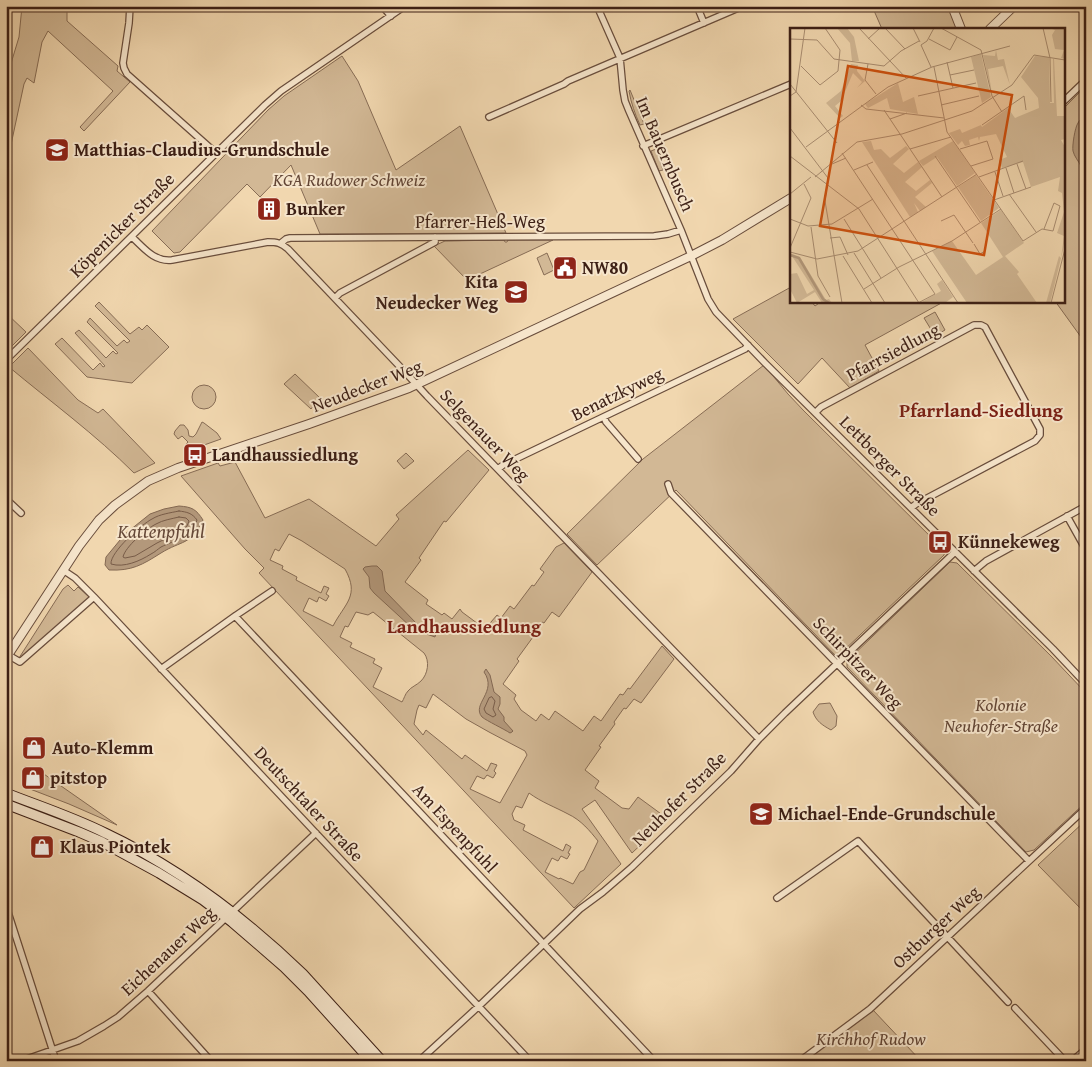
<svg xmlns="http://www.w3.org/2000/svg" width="1092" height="1067" font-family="'Gentium Book Plus',serif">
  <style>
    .green { fill: #d2b895; stroke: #876c55; fill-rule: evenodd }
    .water { fill: #b3987b; stroke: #836852 }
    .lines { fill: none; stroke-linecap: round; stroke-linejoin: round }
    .shore { stroke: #785c48; stroke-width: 1 }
    .minor-casing { stroke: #694d3c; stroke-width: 8 }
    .tertiary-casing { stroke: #694d3c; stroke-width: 10 }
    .secondary-casing { stroke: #3c1f15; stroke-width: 11 }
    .minor { stroke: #f6e5cb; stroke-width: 5.5 }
    .tertiary { stroke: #f6e5cb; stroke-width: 8 }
    .secondary { stroke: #f6e5cb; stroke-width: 9 }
    .labels { text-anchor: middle; stroke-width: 4; stroke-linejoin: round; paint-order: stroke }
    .poi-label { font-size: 18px; font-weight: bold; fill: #3c1f15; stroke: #f6e5cb; text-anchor: start }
    .street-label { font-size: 18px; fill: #3c1f15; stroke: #f6e5cb }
    .park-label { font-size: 18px; font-style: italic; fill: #624535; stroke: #f6e5cb }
    .neighbourhood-label { font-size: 19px; font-weight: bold; fill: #7a1f14; stroke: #f6e5cb }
    .water-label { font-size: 19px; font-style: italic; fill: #664939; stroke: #f6e5cb }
    .inset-river { fill: none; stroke: #b3987b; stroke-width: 2.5 }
    .inset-road { fill: none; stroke: #a98d71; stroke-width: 1 }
    .view { fill: #ce500d; fill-opacity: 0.15; stroke: #ce500d; stroke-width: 2.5 }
    .inset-edge { fill: none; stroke: #3c1f15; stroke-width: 2.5 }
  </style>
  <rect width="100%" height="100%" fill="#f1d7af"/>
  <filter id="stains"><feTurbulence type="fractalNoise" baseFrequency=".004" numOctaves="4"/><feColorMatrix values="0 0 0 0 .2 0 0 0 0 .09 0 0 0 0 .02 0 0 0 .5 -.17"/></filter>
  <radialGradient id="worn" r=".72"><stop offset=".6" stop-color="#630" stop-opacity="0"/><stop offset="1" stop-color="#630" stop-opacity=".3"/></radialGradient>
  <path class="green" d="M22 6H67V21L118 66 117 71 130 82 84 131 80 127 113 91 48 31 42 42 34 83 27 78 24 84 6 168V90L11 72 9 70 19 37Z
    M872 6H948L957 29H882Z
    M342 56 358 81 396 170 460 126 506 233 320 234 291 165 260 197 247 184 180 252 174 253 152 231 268 110 284 96Z
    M630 90 644 124 640 125C635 114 631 103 629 91Z
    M1082 90 1086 94V344L1055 301H1063V109Z
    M656 149 663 170 659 171 651 151Z
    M504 240 505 242H507L508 240H553L467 280 434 246 445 241Z
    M547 253 554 270 544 275 537 258Z
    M791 287V301H811L815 306 822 301H945L865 345 879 371 850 388 822 358 798 384 733 319Z
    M99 302 130 334 139 327 142 330 147 325 169 347 132 383 87 377 55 344 62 338 93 370 100 363 103 367 105 366 75 333 79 330 106 358 113 351 116 354 118 353 87 322 90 318 117 346 124 340 127 343 130 341 95 306Z
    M935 312 945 330 935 336 924 318Z
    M6 313 26 332 8 350 6 349Z
    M28 348 78 400 98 413 103 409 155 463 134 473C96 435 51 402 9 367Z
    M764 365 788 394 804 411 945 551 944 555 839 655H835L676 490 597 565 567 534 643 459Z
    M295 374 320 398 311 409 284 384Z
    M192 397a12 12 0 1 1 24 0a12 12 0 1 1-24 0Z
    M202 422 204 423 217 433 221 439 190 450 184 446 188 442 182 436 178 439 174 434 175 431 180 425H184L188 430 189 436 193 437 196 434Z
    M468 450 489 470 446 522 444 521 419 558 421 560 405 582 428 600 426 604 442 615 444 613 452 619 460 609 462 612 485 629 497 615 501 618 510 606 514 609 532 585 534 586 544 572 540 569 556 547 564 543 592 572 559 617 552 612 544 623 542 622 532 636 533 637 517 659 519 661 503 684 516 695 514 699 521 710 536 721 541 714 549 720 555 711 583 731 594 716 601 721 620 694 623 695 628 688 630 689 662 646 674 659 641 703 634 699 626 709 624 708 614 722 615 724 599 746 601 747 585 770 599 781 595 788 622 808 629 809 638 797 668 819 632 853 595 800 582 809 621 864 574 908 259 573 264 568 245 549 181 476 218 463 220 466 235 462 265 518 309 499 376 546 399 519 396 515ZM289 534 302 541 345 569C360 596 345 603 333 626L303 611 309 598 317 602 319 597 326 601 329 596 326 594 329 588 324 586 321 593 296 580 297 577 282 569 283 566 270 560 275 549 279 551ZM356 612 368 615 373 612 424 653C430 661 428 674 421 681 417 685 411 687 408 691 405 694 404 699 402 702L373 687 382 668 373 663 375 659 350 647 352 643 340 637 345 626 348 627ZM433 694 466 719 489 732 525 751 527 755 500 803 470 789 477 776 484 779 487 775 493 778 496 773 494 771 497 765 491 763 487 771 465 755 462 759 426 730 423 735 414 724 417 710 419 705 426 708ZM529 793C541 802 555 807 568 814 581 820 590 831 598 841L584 870 580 872 573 884 560 878 559 879 545 872 552 858 558 861 561 856 567 859 570 854 568 853 571 847 566 844 563 851 523 830 525 825 514 820 512 814 516 806 522 808Z
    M406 453 414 461 404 469 397 461Z
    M950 562 957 563 1051 656 1086 693V802L1034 850 1026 852 847 667V661Z
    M68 585 74 591 78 587 89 597 88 599 20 659 19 658 63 589Z
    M830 703 837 716 836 726 831 730C822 725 816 721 813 712L819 704Z
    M41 772 117 825 69 804 30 789H39Z
    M1086 820V914L1038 865Z
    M873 1010 921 1061H805Z"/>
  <path class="water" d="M1084 118H1086V166H1081C1079 162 1074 156 1073 151 1072 146 1075 127 1078 123 1080 119 1080 120 1084 118Z
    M179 506C192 507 196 509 203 520 190 546 182 540 161 553 142 565 132 571 109 570L105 565 106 557 125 534 150 514 164 509Z
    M372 566H377L382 571 385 591 417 624 436 633 435 637 421 632 411 627 374 593 370 588 369 577 363 569 365 567Z
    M486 669 490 675 494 692 500 697V704L498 709 504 717V721L513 731 512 732 510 733C504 729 487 721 482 717 471 704 498 692 484 672Z"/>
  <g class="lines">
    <path class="shore" d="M179 511C187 512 192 513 197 520 192 537 175 540 161 547 158 549 155 552 151 554 140 561 124 568 111 564 110 552 142 524 152 519 160 514 170 513 179 511Z
      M179 517 186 518 189 521 187 526 181 531 157 543 135 556 125 558 123 557C125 547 146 529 156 524 163 520 171 519 179 517Z
      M492 697 495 701 493 709 496 715 493 717 486 713 484 709 489 698Z"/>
    <defs>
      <path id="minor" d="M130 6 129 23 123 63 124 68 127 74 216 153
        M382 6 391 16
        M597 6 620 58 623 90 625 101 629 111 681 230 708 299 716 312 765 363 1053 649 1086 684
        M697 6 704 23
        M1063 102 1086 80
        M489 117 564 84 568 81 743 6
        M643 146 791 84
        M132 237C144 248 154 262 172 260L268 242C277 242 281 243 288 249L405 372 427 396 759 739
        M281 243 286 239 290 238 654 236 668 234 681 230
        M335 298 340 293 435 242V237
        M6 360 265 105 281 91 405 6
        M816 412 821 407 974 325H981L985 327 1040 429V435L1035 441 916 504 911 508
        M604 417 606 422 638 459
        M498 469 503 465 745 349 748 345
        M668 484 671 493 1029 861
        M6 499 21 513
        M1067 516 1086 550
        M63 570 75 578 94 597 530 1061
        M974 571 986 561 1086 506
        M235 616 654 1061
        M8 655 20 662 94 597
        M161 669 235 616 272 591
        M777 898 858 841 1008 1002
        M6 906 56 1061
        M148 991 211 1061
        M1015 1008 1065 1061
        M21 1061 78 1041 104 1026 118 1017 148 991 316 833
        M419 1061 479 1006 580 909 603 892 632 867 731 771 759 739 785 713 955 552
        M800 1061 870 1009 1086 808
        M1072 1061 1086 1049"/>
      <path id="tertiary" d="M952 6 961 29
        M990 29 1014 6
        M6 662 8 655 79 546 99 520 115 505 148 481 178 468 309 424 409 388 691 256 722 240 791 198"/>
      <path id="secondary" d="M6 793C39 806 73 817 105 833 179 868 244 917 303 974L382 1061
        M6 804 79 832 102 842 159 873 203 900 232 922 284 967 308 991 371 1061"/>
    </defs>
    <use href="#minor" class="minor-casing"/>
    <use href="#tertiary" class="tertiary-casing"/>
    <use href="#secondary" class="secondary-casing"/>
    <use href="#minor" class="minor"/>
    <use href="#tertiary" class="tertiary"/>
    <use href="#secondary" class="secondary"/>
  </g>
  <defs>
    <symbol id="school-square" viewBox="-11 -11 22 22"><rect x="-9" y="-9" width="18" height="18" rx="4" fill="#8f2418" stroke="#f6e5cb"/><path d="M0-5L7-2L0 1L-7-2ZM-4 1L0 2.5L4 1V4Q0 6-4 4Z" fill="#fff"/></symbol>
    <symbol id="building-square" viewBox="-11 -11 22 22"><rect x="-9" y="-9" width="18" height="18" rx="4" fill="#8f2418" stroke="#f6e5cb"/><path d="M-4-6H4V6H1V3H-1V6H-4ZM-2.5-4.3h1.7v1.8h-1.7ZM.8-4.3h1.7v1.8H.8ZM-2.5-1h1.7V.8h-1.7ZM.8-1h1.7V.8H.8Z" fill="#fff"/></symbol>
    <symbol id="civic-square" viewBox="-11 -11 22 22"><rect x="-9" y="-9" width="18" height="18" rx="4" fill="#8f2418" stroke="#f6e5cb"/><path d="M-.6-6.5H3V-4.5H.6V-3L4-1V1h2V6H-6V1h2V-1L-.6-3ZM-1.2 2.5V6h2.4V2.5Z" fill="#fff"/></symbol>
    <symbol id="bus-square" viewBox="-11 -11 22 22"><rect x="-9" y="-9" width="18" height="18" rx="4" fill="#8f2418" stroke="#f6e5cb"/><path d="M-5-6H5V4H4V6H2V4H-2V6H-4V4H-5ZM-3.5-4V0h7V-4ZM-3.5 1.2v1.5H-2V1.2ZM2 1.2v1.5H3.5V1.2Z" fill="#fff"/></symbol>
    <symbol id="shop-square" viewBox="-11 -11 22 22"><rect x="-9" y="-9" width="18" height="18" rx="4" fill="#8f2418" stroke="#f6e5cb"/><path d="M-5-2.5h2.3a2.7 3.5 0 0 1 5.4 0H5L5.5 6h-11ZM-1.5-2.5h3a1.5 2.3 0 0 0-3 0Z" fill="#fff"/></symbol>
  </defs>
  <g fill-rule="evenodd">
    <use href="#school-square" x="43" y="136" width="28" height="28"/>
    <use href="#building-square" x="255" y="195" width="28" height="28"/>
    <use href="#civic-square" x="551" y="254" width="28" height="28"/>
    <use href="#school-square" x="502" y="278" width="28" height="28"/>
    <use href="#bus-square" x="181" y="441" width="28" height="28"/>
    <use href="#bus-square" x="926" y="528" width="28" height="28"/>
    <use href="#shop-square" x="20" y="734" width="28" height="28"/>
    <use href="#shop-square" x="19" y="764" width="28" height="28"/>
    <use href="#school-square" x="747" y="800" width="28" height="28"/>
    <use href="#shop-square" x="28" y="833" width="28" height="28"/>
  </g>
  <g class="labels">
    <g class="poi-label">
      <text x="74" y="156">Matthias-Claudius-Grundschule</text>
      <text x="286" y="215">Bunker</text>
      <text x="582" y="274">NW80</text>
      <text x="498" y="288" text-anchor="end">Kita<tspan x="498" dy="21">Neudecker Weg</tspan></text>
      <text x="212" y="461">Landhaussiedlung</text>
      <text x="958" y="548">Künnekeweg</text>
      <text x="52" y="754">Auto-Klemm</text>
      <text x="50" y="784">pitstop</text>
      <text x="778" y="820">Michael-Ende-Grundschule</text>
      <text x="60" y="853">Klaus Piontek</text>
    </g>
    <g class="street-label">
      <text transform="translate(665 154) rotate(67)" y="6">Im Bauernbusch</text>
      <text x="480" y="228">Pfarrer-Heß-Weg</text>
      <text transform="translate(122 225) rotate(-45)" y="6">Köpenicker Straße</text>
      <text transform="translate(893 352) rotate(-28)" y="6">Pfarrsiedlung</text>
      <text transform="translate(367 386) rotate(-21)" y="6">Neudecker Weg</text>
      <text transform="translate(617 394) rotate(-26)" y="6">Benatzkyweg</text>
      <text transform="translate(485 435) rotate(46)" y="6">Selgenauer Weg</text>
      <text transform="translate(890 466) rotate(45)" y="6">Lettberger Straße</text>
      <text transform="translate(858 663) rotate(46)" y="6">Schirpitzer Weg</text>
      <text transform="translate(679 799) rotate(-45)" y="6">Neuhofer Straße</text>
      <text transform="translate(309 804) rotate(47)" y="6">Deutschtaler Straße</text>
      <text transform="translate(455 828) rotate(47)" y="6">Am Espenpfuhl</text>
      <text transform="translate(936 927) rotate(-43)" y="6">Ostburger Weg</text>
      <text transform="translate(168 951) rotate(-43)" y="6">Eichenauer Weg</text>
    </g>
    <g class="park-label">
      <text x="349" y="186">KGA Rudower Schweiz</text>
      <text x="1001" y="711">Kolonie<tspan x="1001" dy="21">Neuhofer-Straße</tspan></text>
      <text x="871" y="1045">Kirchhof Rudow</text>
    </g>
    <g class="neighbourhood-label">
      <text x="981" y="417">Pfarrland-Siedlung</text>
      <text x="464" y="633">Landhaussiedlung</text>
    </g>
    <g class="water-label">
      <text x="161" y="538">Kattenpfuhl</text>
    </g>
  </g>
  <g transform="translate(790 28)">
    <rect width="275" height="275" fill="#f1d7af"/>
    <path d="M47 0H57L64 9 69 33H62L60 15ZM260 0H274L275 31 271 30 274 22 265 21 262 7 265 2ZM206 22 208 32 214 31 220 57 213 38 198 41 202 66 193 27 205 28ZM191 26 201 69 192 75 181 29ZM245 28 259 29 260 75H264L263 31H264L267 88H275V111L271 112 275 119V208L273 222 260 275H256L269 228 271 230 274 208 267 205 274 184 272 165 268 163 270 149 241 159 233 134 212 140 209 132 217 129 206 106 190 109 189 113 188 109 179 112 180 117 175 118 172 113 168 117 159 105 170 101 172 105 191 97 192 99 218 80 225 90 249 80 248 70 231 49ZM61 36 68 37 67 43 75 53 67 60 72 54 63 45 51 73 45 78 53 88 50 90 36 75 51 63ZM108 55 113 74 124 69 128 86 100 81 97 70 78 80 75 76ZM81 113 84 122 91 121 100 130 116 118 119 121 103 136 114 145 128 134 132 139 115 154 126 163 140 152 142 155 125 169 136 179 130 183 124 175 128 184 120 189 72 114ZM163 113 185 145 167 158 147 129 133 138 129 133ZM186 147 209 180 191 193 168 159ZM211 182 234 215 215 228 229 244 227 246 247 275H177L142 223 162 213 186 247 213 229 191 195ZM0 225 10 229 36 272 39 271 42 275H32L25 264 7 275 0 261V246L7 245 17 266 24 262ZM152 252 163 269 155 275H130L151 263 147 256Z" fill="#d2b895"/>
    <path class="inset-river" d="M0 227 9 230 33 271 39 275"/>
    <path class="inset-road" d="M69 0 116 50M95 0 115 21M123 0 130 14M151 0 191 22 202 68 212 84M253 0 260 30 261 74M0 11 27 12 44 31 94 38 111 23 129 13M78 11 90 0M139 11 160 22 167 9M157 34 163 60M78 36 75 52 86 66M11 38 30 57 48 43 50 22 35 0M141 39 131 17 137 13 144 0M144 39 157 104 233 213 252 201 263 203 270 178 264 175 254 201M160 47 184 42M0 56 47 115M0 68 6 64 15 0M128 68 186 55M71 77 76 81 154 90M151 77 189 68M94 82 152 169M100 91 117 85M192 97 234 68 236 82M0 100 38 150 35 173 52 275M16 119 98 59 142 39 220 18M120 121 161 109M170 121 197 113 203 131 181 138M52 125 145 266 128 275M0 128 69 181 129 275M145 128 190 194M42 136 56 130M227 136 236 161M77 137 168 275M216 140 224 165M64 142 83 134M205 144 213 168M25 149 67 114 112 106 182 83 222 57 244 27 275 32M189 149 233 133M0 166 21 149M219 166 246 204M204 172 241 159M0 191 18 198 42 196 83 171M54 191 91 250M151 193 164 187 183 215M21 199 28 248 40 269M40 210 50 209 58 227M184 216 190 226 195 223M0 220 21 170 14 156M0 224 27 231 68 223 187 146M64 225 95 275M53 228 82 275M74 261 109 239 162 213 211 181M261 275 275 221"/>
    <path class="view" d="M58 38 222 67 194 227 30 198Z"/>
    <rect width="275" height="275" class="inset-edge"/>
  </g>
  <rect width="1092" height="1067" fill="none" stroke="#f1d7af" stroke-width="25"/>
  <rect x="8" y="8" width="1077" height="1052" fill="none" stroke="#3c1f15" stroke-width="2.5"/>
  <rect x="12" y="12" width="1067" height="1042" fill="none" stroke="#3c1f15"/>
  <rect width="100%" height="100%" filter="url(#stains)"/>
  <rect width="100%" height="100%" fill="url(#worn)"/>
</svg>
